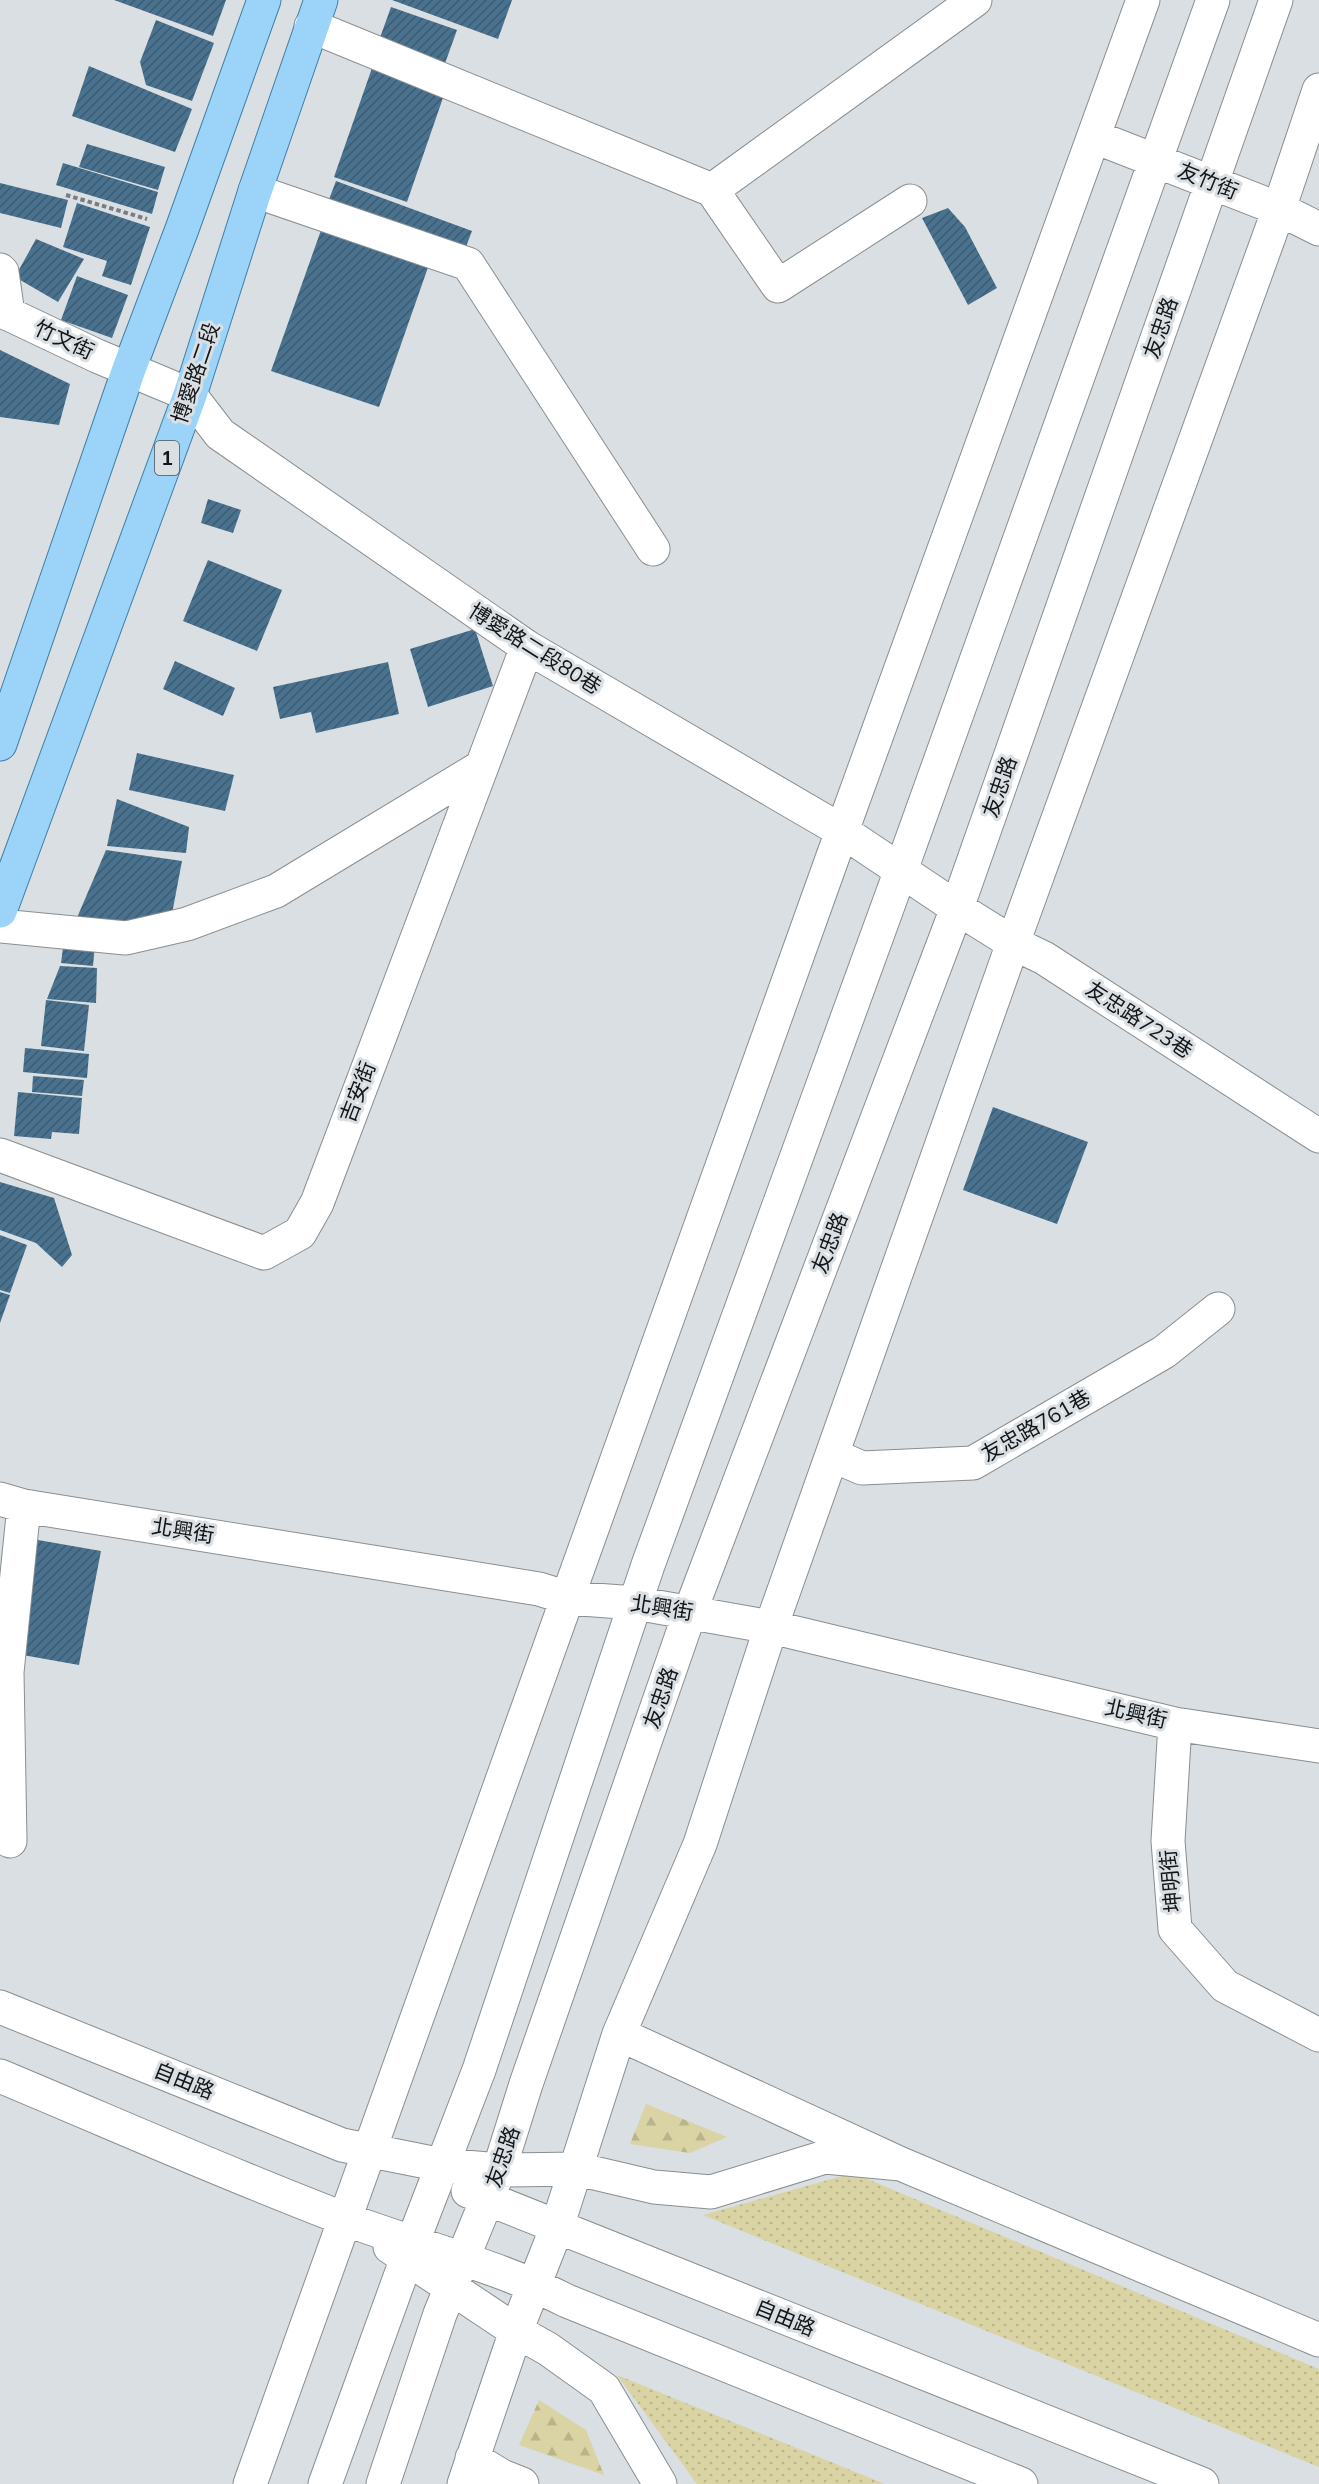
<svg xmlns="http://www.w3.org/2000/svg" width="1319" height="2484" font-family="Mulish,'Noto Sans TC',sans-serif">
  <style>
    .grass { fill: url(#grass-dots) }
    .forest { fill: url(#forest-firs) }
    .building { fill: url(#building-hatch) }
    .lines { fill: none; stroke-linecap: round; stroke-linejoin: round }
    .minor-casing { stroke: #898e91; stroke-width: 35 }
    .major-casing { stroke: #407ea6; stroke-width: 35 }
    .path { stroke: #797d80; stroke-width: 4; stroke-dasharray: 4.5 3; stroke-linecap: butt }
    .minor { stroke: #fff; stroke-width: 33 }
    .major { stroke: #9bd4f8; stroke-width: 33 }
    .labels { text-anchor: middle; stroke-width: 6; stroke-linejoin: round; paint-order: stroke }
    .shield { fill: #dadfe3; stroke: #4f5254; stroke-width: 1.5 }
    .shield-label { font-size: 20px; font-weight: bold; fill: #131517 }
    .street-label { font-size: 21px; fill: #131517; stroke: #dadfe3 }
  </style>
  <defs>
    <pattern id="grass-dots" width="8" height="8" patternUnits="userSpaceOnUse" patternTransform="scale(1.5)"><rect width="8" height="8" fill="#dad3a4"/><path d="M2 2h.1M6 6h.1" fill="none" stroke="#bab48c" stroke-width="1.8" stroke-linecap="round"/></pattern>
    <pattern id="forest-firs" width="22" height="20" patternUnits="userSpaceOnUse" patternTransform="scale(1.5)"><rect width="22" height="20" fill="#dad3a4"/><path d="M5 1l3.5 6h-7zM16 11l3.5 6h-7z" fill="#bab48c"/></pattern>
    <pattern id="building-hatch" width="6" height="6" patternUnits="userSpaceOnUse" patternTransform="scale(1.5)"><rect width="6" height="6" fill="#4a728e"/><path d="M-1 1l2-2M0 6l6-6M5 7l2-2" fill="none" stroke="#3c5c73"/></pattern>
  </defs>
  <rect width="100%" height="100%" fill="#dadfe3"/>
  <path class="grass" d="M853 2173 1319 2369V2467L703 2215Z
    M617 2375 885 2484H697Z"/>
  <path class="forest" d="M646 2104 727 2137 690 2153 630 2144Z
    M539 2400 586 2430 604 2475 519 2445Z"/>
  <path class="building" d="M114 0H226L213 36Z
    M392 0H512L498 39Z
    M391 7 457 30 443 69 377 46Z
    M156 20 214 43 192 101 146 85 140 62Z
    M89 66 192 109 175 152 72 116Z
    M372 68 445 92 407 202 334 177Z
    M87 144 165 167 158 190 79 167Z
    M63 163 158 192 152 214 56 185Z
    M336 181 472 231 464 252 328 202Z
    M0 183 68 200 61 228 0 213Z
    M77 203 150 227 131 285 102 276 107 261 63 247Z
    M948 208 965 227 997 288 968 305 922 218Z
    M325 219 432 256 379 407 271 371Z
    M36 239 84 259 58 302 15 277Z
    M77 276 128 295 112 338 61 320Z
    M0 350 70 384 59 425 0 417Z
    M208 499 241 510 233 533 201 523Z
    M208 560 282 590 257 651 183 621Z
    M475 629 493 686 428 707 410 649Z
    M175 661 235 688 223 716 163 689Z
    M388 662 399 714 316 733 311 712 280 719 273 687Z
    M137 753 234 775 225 811 129 790Z
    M117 799 189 827 186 853 107 846Z
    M106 850 182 861 171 919 73 927Z
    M64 940 95 944 93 966 61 963Z
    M60 966 97 968 96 1003 47 999Z
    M46 1000 89 1005 84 1051 41 1046Z
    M25 1048 89 1054 87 1078 23 1072Z
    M33 1076 84 1080 82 1096 32 1092Z
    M18 1092 82 1098 79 1134 52 1132 51 1139 14 1136Z
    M993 1107 1088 1142 1057 1224 963 1190Z
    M0 1182 54 1198 72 1255 62 1267 36 1243 0 1230Z
    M0 1235 27 1245 10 1293 0 1290Z
    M0 1292 10 1295 0 1323Z
    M38 1540 101 1551 79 1665 17 1654Z"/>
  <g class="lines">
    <defs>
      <path id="minor" d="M311 26 712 190 975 0
        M1095 137 1279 209 1319 229
        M712 190 778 286 910 201
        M255 191 468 264 653 549
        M0 270 2 272 8 314
        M0 310 97 356 190 395 220 434 527 647 842 831 957 908 1013 943 1044 958 1319 1136
        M0 926 126 938 187 924 276 891 481 767
        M0 1155 264 1253 300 1233 317 1203 527 647
        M832 1455 862 1468 973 1463 1164 1352 1218 1309
        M0 1499 24 1506 539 1589 568 1598 635 1603 771 1627 1175 1724 1319 1746
        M1175 1724 1168 1841 1175 1929 1225 1986 1319 2035
        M10 1841 7 1672 24 1506
        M0 2007 342 2145 442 2165 499 2170 577 2169 654 2187 711 2192 825 2157 901 2164
        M619 2034 901 2164 1319 2340
        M0 2076C115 2124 229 2175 345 2219 419 2247 496 2265 567 2301L1021 2484
        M468 2191 1202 2484
        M390 2247 516 2331 548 2349 604 2389 660 2484
        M472 2458 502 2476 522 2484
        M250 2484 842 831 1143 0
        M325 2484 412 2244 479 2070 648 1565 901 870 1213 0
        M383 2484 440 2314 499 2170 526 2084 690 1612 957 908 1276 0
        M464 2484 516 2331 557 2227 619 2034 700 1844 771 1627 1013 943 1279 209 1319 90"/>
      <path id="major" d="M0 744 129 369 182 229 264 0
        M0 911 190 395 255 191 321 0"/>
    </defs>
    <use href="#minor" class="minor-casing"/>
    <use href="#major" class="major-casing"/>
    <path class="path" d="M66 195 147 219"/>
    <use href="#minor" class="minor"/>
    <use href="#major" class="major"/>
  </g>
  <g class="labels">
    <rect class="shield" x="155" y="441" width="24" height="34" rx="4.5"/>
    <g class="shield-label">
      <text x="167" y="465">1</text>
    </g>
    <g class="street-label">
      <text transform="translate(1208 181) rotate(22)" y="7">友竹街</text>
      <text transform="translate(1161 328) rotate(-71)" y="7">友忠路</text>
      <text transform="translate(64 340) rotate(25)" y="7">竹文街</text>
      <text transform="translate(196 373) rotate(-71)" y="7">博愛路二段</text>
      <text transform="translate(535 649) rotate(32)" y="7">博愛路二段80巷</text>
      <text transform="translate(1000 787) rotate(-71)" y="7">友忠路</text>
      <text transform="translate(1139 1020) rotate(33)" y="7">友忠路723巷</text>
      <text transform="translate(358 1092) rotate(-69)" y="7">吉安街</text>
      <text transform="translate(830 1243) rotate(-69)" y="7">友忠路</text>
      <text transform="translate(1036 1426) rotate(-30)" y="7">友忠路761巷</text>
      <text transform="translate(183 1531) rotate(9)" y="7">北興街</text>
      <text transform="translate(662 1608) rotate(9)" y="7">北興街</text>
      <text transform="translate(661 1698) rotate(-71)" y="7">友忠路</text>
      <text transform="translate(1136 1714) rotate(13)" y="7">北興街</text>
      <text transform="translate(1171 1881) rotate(-95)" y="7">坤明街</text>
      <text transform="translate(184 2081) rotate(22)" y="7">自由路</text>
      <text transform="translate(503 2157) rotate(-71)" y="7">友忠路</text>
      <text transform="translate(785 2318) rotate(22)" y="7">自由路</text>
    </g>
  </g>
</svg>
